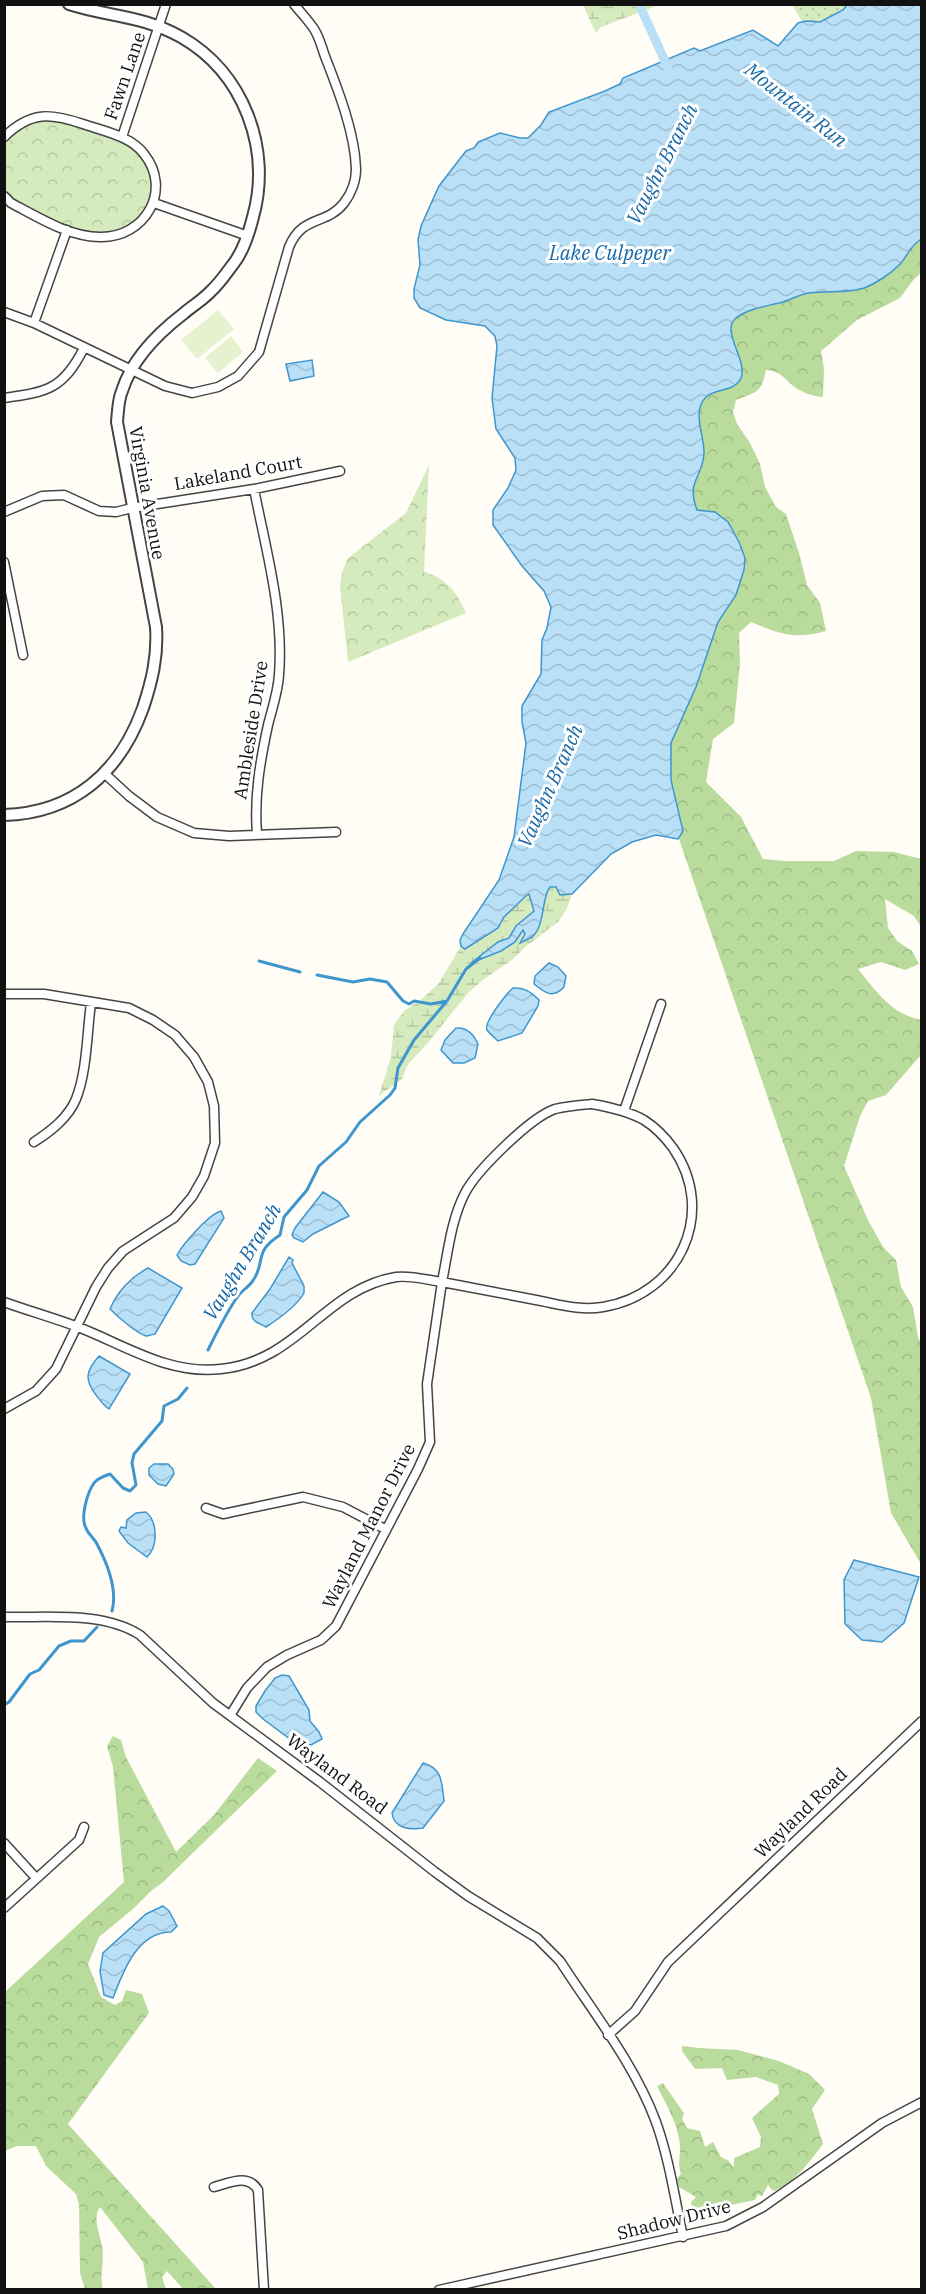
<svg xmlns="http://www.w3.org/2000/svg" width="926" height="2294" font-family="'IBM Plex Serif',serif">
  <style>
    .grass { fill: url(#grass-dots) }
    .forest { fill: url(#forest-crowns) }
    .wetland { fill: url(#wetland-marsh) }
    .park { fill: url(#park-crowns) }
    .pitch { fill: #e6f2cf }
    .water { fill: url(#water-waves); stroke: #3f96cf; stroke-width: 1.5 }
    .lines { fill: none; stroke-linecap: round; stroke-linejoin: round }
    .stream { stroke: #3f96cf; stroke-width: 3 }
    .canal { stroke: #b9e0f7; stroke-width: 9 }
    .minor-casing { stroke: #444; stroke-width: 11 }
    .tertiary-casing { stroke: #444; stroke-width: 14 }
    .minor { stroke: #fff; stroke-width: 8 }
    .tertiary { stroke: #fff; stroke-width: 10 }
    .labels { text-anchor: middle; stroke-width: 6; stroke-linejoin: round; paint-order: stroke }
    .street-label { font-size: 18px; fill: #111; stroke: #fff }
    .water-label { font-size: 20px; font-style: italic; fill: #1768a6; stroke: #fff }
  </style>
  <defs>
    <pattern id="grass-dots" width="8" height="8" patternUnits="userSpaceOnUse" patternTransform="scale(1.5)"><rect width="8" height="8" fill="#d5ebbd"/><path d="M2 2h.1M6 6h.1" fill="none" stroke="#b6c8a1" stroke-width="1.8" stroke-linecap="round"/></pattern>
    <pattern id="forest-crowns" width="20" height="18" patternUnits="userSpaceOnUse" patternTransform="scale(1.5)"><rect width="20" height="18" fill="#b9dc9c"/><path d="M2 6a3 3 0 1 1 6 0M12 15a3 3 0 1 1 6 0" fill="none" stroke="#9ebc85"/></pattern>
    <pattern id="wetland-marsh" width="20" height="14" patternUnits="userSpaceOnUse" patternTransform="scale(1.5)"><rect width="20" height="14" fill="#d5ebbd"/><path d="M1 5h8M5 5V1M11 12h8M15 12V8" fill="none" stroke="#b6c8a1"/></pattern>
    <pattern id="park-crowns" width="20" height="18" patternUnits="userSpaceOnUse" patternTransform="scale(1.5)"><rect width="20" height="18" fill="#d5ebbd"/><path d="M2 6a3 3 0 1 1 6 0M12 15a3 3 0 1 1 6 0" fill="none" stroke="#b6c8a1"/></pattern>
    <pattern id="water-waves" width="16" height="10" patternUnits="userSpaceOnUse" patternTransform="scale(1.5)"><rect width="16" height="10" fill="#b9e0f7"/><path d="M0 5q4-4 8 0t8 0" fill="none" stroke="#9ebfd3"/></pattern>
  </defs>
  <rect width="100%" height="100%" fill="#fffdf5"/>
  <path class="grass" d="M792 5H847L843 10 820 22 802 21Z"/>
  <path class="forest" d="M921 236V273L914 279 900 298 857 320 821 351 824 369 823 397C811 396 800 392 791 384 782 376 779 371 766 370 761 393 758 391 736 400L733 412 737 424 750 443 760 464 765 487 776 507 786 514 799 553 807 585 820 603 826 631C794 640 781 634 751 622L739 633 740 663 734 723 713 739 706 782 741 817 763 859 784 861H834L856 851 894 852 921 859V927L914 916 885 899 888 928 897 941 912 951 919 964 905 970 881 962 858 969C877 992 890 1013 921 1020V1055L886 1095 868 1101 860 1116 844 1166 868 1220 883 1247 896 1260 901 1287 913 1307 918 1337 921 1344V1564L891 1513 871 1398 679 839 683 831 671 780V743L696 687 718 622 700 513 694 509 691 490 700 406 710 391 729 328 738 314 907 247Z
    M113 1736 121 1740 126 1757 176 1852 214 1815 258 1758 277 1771 162 1883 152 1890 133 1909 99 1937 88 1964 101 1997 115 2005 122 2001 126 1990 142 1994 149 2013 68 2124 216 2289H183L167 2271 162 2277 166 2289H148L143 2262 100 2207C92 2218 100 2234 102 2246 105 2261 99 2275 103 2289H85L80 2273 79 2204 76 2194 46 2166 36 2146H17L5 2151V1992L124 1882 113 1767 107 1746Z
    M682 2046 699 2048 738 2050 779 2061 809 2074 825 2090 812 2109 823 2144C810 2161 794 2184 773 2191L768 2185 762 2196 758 2194 755 2200 735 2204 706 2215 692 2209 691 2202 696 2197 679 2187 677 2178 681 2174C677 2163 681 2155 680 2145 678 2124 666 2104 657 2086L663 2083 684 2113 682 2119 687 2128 700 2131 705 2147 713 2142 721 2157 729 2161 732 2166H734V2158L760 2147 761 2137 752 2118 779 2094 778 2085 756 2077 727 2080 722 2068 695 2069 682 2051Z"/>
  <path class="wetland" d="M583 5H659L601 27 596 33Z
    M550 887H556L567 895 572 894 567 908 558 922 525 947 512 960 484 979 468 993 427 1044 408 1064 402 1079 379 1096 391 1057 394 1025 404 1011 423 998 439 983 461 946 465 948 502 924 504 917 529 894 534 911 516 926 509 938 498 942 474 961 492 955 515 942 523 930 525 934 522 942C525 940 532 938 535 934 544 921 541 895 550 887Z"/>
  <path class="park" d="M41 115C74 124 143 132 154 170 156 180 154 193 154 203L135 225 101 237 67 230 5 196 4 137Z
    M429 465 424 572C446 578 457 592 466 613L348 662 340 586 342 573 347 559 406 513Z"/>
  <path class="pitch" d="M218 310 234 329 197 359 181 340Z
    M231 336 243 352 218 373 205 358Z"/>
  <path class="water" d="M847 5H921V239C909 247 907 258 898 266 890 274 875 284 864 288 846 294 827 290 809 293 801 294 792 299 783 302 768 306 749 308 736 318 720 331 748 360 741 378 735 392 716 388 706 397 691 412 705 436 704 454 702 479 686 481 697 510L715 512 728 522 739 542 745 558 744 570 736 595 718 622 696 687 671 743V780L683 831 678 839 656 835 632 842 611 854 572 894 560 895 556 887H550C542 895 545 925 533 936 530 939 524 941 520 943L525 934 523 930 515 942 501 951 471 963 498 942 509 938 516 926 534 911 529 894 527 895 504 917 498 928 465 949 461 946 460 940 463 934 499 880 514 837 526 743 522 722V706L541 674 542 640 547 628 551 607 544 591 522 566 493 525V510L508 488 516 470 515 458 496 429 492 398 497 346 495 336 485 326 446 320 420 308 414 298V289L420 265 418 240 421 226 439 186 466 151 474 148 478 142 500 133 520 138H528L541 125 549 112 605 91 620 84 623 78 694 48 700 51 753 30 778 46 798 23 806 21 820 22 843 10Z
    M312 360 314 376 290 381 286 364Z
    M549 963 558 967 566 976 564 987C553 999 545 993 534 984L535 976Z
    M513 988C524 987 532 992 539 1000L538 1006 522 1033 498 1041C495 1038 489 1033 487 1030 483 1023 507 993 513 988Z
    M456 1028C467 1027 474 1035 478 1044L475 1058 464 1063H453L441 1050 445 1040Z
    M323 1192 339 1202 349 1216 313 1234 303 1242 294 1238 292 1235 295 1228Z
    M221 1211 224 1218 195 1264 190 1265 181 1261 177 1255C183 1244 209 1214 221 1211Z
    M289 1257 293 1260 292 1263 304 1286V1293C296 1307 280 1318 266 1327 259 1323 251 1322 252 1313L270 1289Z
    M148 1268 182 1288 155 1334C153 1334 149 1336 146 1336 136 1333 117 1316 110 1309 117 1292 131 1277 148 1268Z
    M99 1356 130 1374 109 1409C103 1405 100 1400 96 1395 84 1379 86 1371 99 1356Z
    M154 1464H168L173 1469 174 1474 166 1486 158 1484 149 1475V1468Z
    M146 1512C158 1522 158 1547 147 1557L128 1543 119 1531 121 1527 126 1528 127 1520 136 1513Z
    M854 1560 919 1577 904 1623 882 1642 862 1640 845 1624 844 1580Z
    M282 1675 289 1676 309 1710 310 1721 319 1732 322 1739 311 1745 290 1739 263 1719 256 1712V1706L265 1691 275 1678Z
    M423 1763C443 1768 442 1785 444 1801L423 1828C410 1830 394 1829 392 1813Z
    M163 1906 169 1911 177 1926 171 1932C137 1932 123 1972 113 1998L104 1995 100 1971 103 1953 146 1914Z"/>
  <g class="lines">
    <path class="stream" d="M259 961 300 972
      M317 975 353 982 370 979 387 982 403 1001 409 1004 414 1001 431 1004 447 1001
      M208 1350C217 1332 226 1313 238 1296 242 1291 248 1287 252 1282 267 1262 252 1253 280 1235L284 1217 307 1190 319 1166 346 1142 360 1122 390 1095 395 1088 398 1068 414 1040 447 1001 466 969 480 958
      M112 1611C118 1589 107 1563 97 1544 94 1538 88 1534 86 1528 80 1518 87 1493 94 1483 98 1478 104 1476 110 1474L123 1488 130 1491 136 1485 132 1463 134 1454 162 1421 164 1406 178 1399 187 1388
      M4 1705 9 1702 30 1674 39 1670 59 1646 71 1641H84L97 1627"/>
    <path class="canal" d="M639 4 669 70"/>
    <defs>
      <path id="minor" d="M4 137C31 111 50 113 83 124 103 131 131 136 144 154 173 190 145 238 100 237 69 237 38 217 11 203L4 196
        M122 137 166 4
        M154 203 248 236
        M4 312 34 323 165 386 192 393 218 387 238 376 259 352 289 247C303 214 326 226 344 203 351 194 356 181 356 169 355 134 339 92 326 59 322 49 320 38 314 29 308 20 301 13 294 4
        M34 323 67 230
        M4 398C48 392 63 389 84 348
        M254 489C266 550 284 613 279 675 278 692 272 709 268 725 260 762 254 796 257 834
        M4 512 42 496 64 495 99 511 116 512 132 508 254 489 340 471
        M4 562 23 655
        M104 773 129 796 157 817 194 833 229 836 336 832
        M4 994H44L129 1008 153 1020 175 1035 194 1057 208 1082 214 1106 215 1143 204 1176 192 1197 174 1218 123 1251 108 1268 96 1287 56 1369 36 1391 4 1409
        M592 1104C609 1107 628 1111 644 1120 655 1127 665 1137 673 1148 718 1213 679 1295 603 1307 580 1311 558 1304 536 1300 504 1294 473 1288 442 1282 448 1252 451 1220 465 1193 477 1170 531 1117 555 1109 567 1106 580 1105 592 1104Z
        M624 1111 661 1004
        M34 1142C51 1131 68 1118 76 1099 87 1072 87 1032 91 1003
        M4 1302C29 1311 54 1318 78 1327 125 1345 168 1375 221 1369 299 1361 324 1289 396 1277 410 1275 428 1280 442 1282L427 1384 430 1442 418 1469 336 1626 321 1640 287 1655 267 1667 247 1688 231 1714
        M206 1508 223 1514 303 1497 343 1507 385 1529
        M4 1617C48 1618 103 1611 140 1635L213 1703 320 1782 435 1872 468 1896 537 1938 560 1961C593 2012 635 2065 656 2122 669 2158 675 2199 683 2237
        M4 1843 36 1878
        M4 1908 79 1840 84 1827
        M608 2035 635 2011 668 1962 922 1721
        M214 2187C229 2183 248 2173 258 2190L264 2290
        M439 2290 726 2226 763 2207 882 2123 922 2102"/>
      <path id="tertiary" d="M4 815C74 813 120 772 143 708 152 681 158 656 156 627L117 422C118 412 118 400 122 391 132 359 157 334 183 314 192 306 203 300 211 291 220 283 227 272 234 263 244 250 249 233 253 217 272 149 244 73 181 37 142 15 109 17 69 4"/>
    </defs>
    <use href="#minor" class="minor-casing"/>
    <use href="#tertiary" class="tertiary-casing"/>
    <use href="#minor" class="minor"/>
    <use href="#tertiary" class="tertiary"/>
  </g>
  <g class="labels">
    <g class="street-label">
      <text transform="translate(125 76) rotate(-71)" y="6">Fawn Lane</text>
      <text transform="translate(238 473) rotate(-10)" y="6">Lakeland Court</text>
      <text transform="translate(147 493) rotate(80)" y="6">Virginia Avenue</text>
      <text transform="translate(251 730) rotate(-81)" y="6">Ambleside Drive</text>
      <text transform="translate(369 1526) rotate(-63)" y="6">Wayland Manor Drive</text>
      <text transform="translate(337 1774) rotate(37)" y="6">Wayland Road</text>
      <text transform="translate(801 1813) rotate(-44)" y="6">Wayland Road</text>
      <text transform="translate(674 2220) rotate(-14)" y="6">Shadow Drive</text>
    </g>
    <g class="water-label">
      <text transform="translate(796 105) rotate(38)" y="7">Mountain Run</text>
      <text transform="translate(662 164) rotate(-63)" y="7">Vaughn Branch</text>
      <text x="610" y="260">Lake Culpeper</text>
      <text transform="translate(550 786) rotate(-66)" y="7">Vaughn Branch</text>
      <text transform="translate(242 1262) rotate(-59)" y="7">Vaughn Branch</text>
    </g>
  </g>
  <rect width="926" height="2294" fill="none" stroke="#111111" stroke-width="12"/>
</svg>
